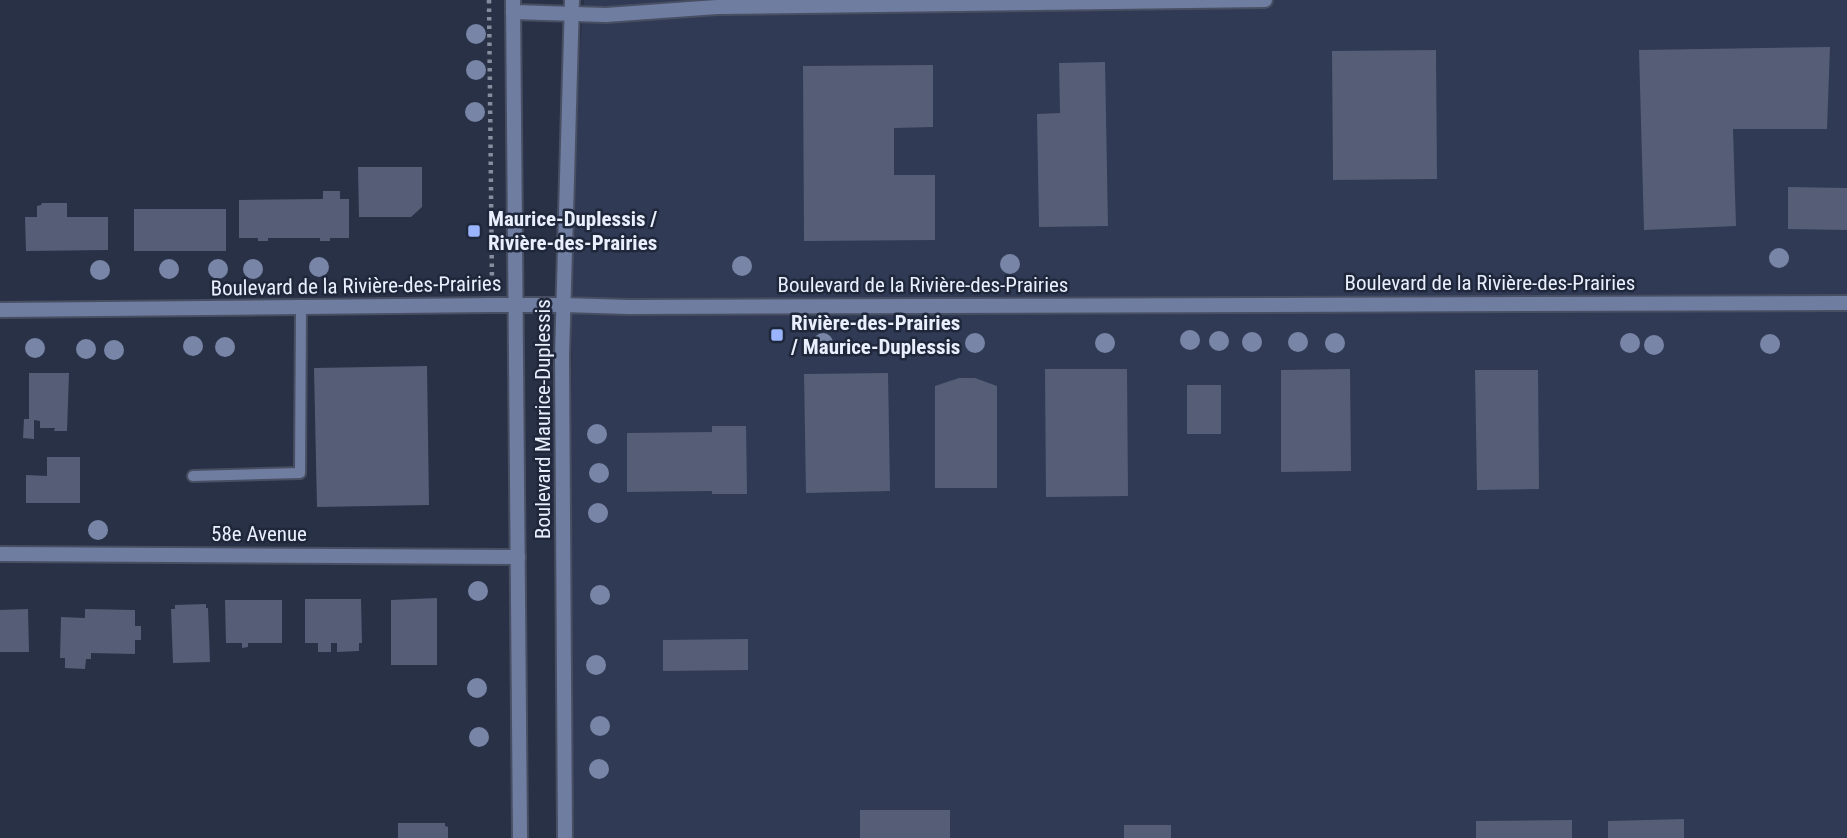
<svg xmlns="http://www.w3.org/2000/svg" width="1847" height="838" font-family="'Roboto Condensed',sans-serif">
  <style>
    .built { fill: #303a54 }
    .building { fill: #555e76 }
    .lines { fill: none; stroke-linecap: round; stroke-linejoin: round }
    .service-casing { stroke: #484f63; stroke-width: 14 }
    .minor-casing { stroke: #484f63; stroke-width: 18 }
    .tertiary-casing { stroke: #484f63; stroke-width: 18 }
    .path { stroke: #868d9f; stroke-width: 4.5; stroke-dasharray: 3.5 5; stroke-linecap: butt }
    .service { stroke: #6f7da1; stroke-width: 10 }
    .minor { stroke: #6f7da1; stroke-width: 14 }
    .tertiary { stroke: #6f7da1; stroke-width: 14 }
    .tree { fill: #7885a7 }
    .poi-dot { fill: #9ab5fd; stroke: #1f273b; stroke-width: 2.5 }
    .labels { text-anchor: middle; stroke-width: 5; stroke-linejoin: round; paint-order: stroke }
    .poi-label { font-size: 21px; font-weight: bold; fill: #e9effd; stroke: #1f273b; text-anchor: start }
    .street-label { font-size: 21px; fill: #e9effd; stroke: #1f273b }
  </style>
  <rect width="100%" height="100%" fill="#293146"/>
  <path class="built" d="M584 0H1847V838H567L573 197 580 51Z"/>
  <path class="building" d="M1830 47 1827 129H1733L1736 226 1644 230 1639 50Z
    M1436 50 1437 179 1333 180 1332 51Z
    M1105 62 1108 226 1039 227 1037 114 1060 113 1059 63Z
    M933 65V127L894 128V175H935V240L804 241 803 66Z
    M358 167H422V207L411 217H359Z
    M1788 187 1847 188V230L1788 229Z
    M323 191H340V199H349V238H330V241H320V238H268V241H258V238H239V200L323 199Z
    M42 203H67V217H108V250L26 251 25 217H37V206L41 205Z
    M134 209H226V251H134Z
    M427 366 429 505 317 507 314 368Z
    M1045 369H1127L1128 496 1046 497Z
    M1350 369 1351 471 1281 472V370Z
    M1475 370H1538L1539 489 1477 490Z
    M29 373H69L67 431H54L55 428H40V421L34 420V439L23 438 24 419H29Z
    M888 373 890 491 806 493 804 374Z
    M959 378H975L997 386V488H935V386Z
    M1187 385H1221V434H1187Z
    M712 426H746L747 494H712V491L627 492V433L712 432Z
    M47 457H80V503H26V475L47 476Z
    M437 598V665H391V600Z
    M305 599H361L362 643H359V651L337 652V643H331V652H318V643H305Z
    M225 600H282V643H248V647L242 648V643H226Z
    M206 604V608H208L210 662 173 663 171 609H175V605Z
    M28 609 29 652H0V610Z
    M85 609 135 610V626H141V640H135V654L91 653V659H86L85 669 65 668V658H60L61 617 85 618Z
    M748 639V670L663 671V640Z
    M860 810H950V838H860Z
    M1684 819V838H1608V821Z
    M1572 820V838H1476V821Z
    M398 823H445V826L448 827V838H398Z
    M1124 825H1171V838H1124Z"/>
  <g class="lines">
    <defs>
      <path id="service" d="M193 476 300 473 301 308"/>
      <path id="minor" d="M513 12 606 15 717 7 1265 0
        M0 554 518 557"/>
      <path id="tertiary" d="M513 0 520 838
        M0 310 492 305H564L628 307 1847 303
        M565 838 562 356 572 0"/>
    </defs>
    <use href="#service" class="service-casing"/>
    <use href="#minor" class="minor-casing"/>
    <use href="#tertiary" class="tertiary-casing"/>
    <path class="path" d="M489 0 492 284"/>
    <use href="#service" class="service"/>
    <use href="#minor" class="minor"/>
    <use href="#tertiary" class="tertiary"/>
  </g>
  <g class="tree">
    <circle cx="476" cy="34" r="10"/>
    <circle cx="476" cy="70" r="10"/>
    <circle cx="475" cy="112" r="10"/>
    <circle cx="1779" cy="258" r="10"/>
    <circle cx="1010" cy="264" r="10"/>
    <circle cx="742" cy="266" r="10"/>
    <circle cx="319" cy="267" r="10"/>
    <circle cx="169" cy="269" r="10"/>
    <circle cx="218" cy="269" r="10"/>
    <circle cx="253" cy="269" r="10"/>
    <circle cx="100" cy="270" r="10"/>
    <circle cx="1190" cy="340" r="10"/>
    <circle cx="1219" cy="341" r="10"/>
    <circle cx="1252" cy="342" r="10"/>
    <circle cx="1298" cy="342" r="10"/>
    <circle cx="823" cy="343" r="10"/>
    <circle cx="975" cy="343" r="10"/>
    <circle cx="1105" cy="343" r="10"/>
    <circle cx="1335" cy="343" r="10"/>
    <circle cx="1630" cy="343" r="10"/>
    <circle cx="1770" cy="344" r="10"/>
    <circle cx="1654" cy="345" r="10"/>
    <circle cx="193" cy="346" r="10"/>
    <circle cx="225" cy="347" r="10"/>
    <circle cx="35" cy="348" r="10"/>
    <circle cx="86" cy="349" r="10"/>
    <circle cx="114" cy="350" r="10"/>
    <circle cx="597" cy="434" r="10"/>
    <circle cx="599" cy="473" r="10"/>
    <circle cx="598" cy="513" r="10"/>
    <circle cx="98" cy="530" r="10"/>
    <circle cx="478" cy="591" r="10"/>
    <circle cx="600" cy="595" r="10"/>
    <circle cx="596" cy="665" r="10"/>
    <circle cx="477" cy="688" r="10"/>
    <circle cx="600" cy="726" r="10"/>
    <circle cx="479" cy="737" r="10"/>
    <circle cx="599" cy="769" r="10"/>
  </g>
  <g class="poi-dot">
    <rect x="467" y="224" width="14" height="14" rx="3.5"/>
    <rect x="770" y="328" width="14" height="14" rx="3.5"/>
  </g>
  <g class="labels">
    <g class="poi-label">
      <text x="488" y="226">Maurice-Duplessis /<tspan x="488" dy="24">Rivière-des-Prairies</tspan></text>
      <text x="791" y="330">Rivière-des-Prairies<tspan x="791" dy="24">/ Maurice-Duplessis</tspan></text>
    </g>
    <g class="street-label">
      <text x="1490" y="290">Boulevard de la Rivière-des-Prairies</text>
      <text x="923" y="292">Boulevard de la Rivière-des-Prairies</text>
      <text transform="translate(356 286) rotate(-1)" y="7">Boulevard de la Rivière-des-Prairies</text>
      <text transform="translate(543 419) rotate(-90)" y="7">Boulevard Maurice-Duplessis</text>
      <text x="259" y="541">58e Avenue</text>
    </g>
  </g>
</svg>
